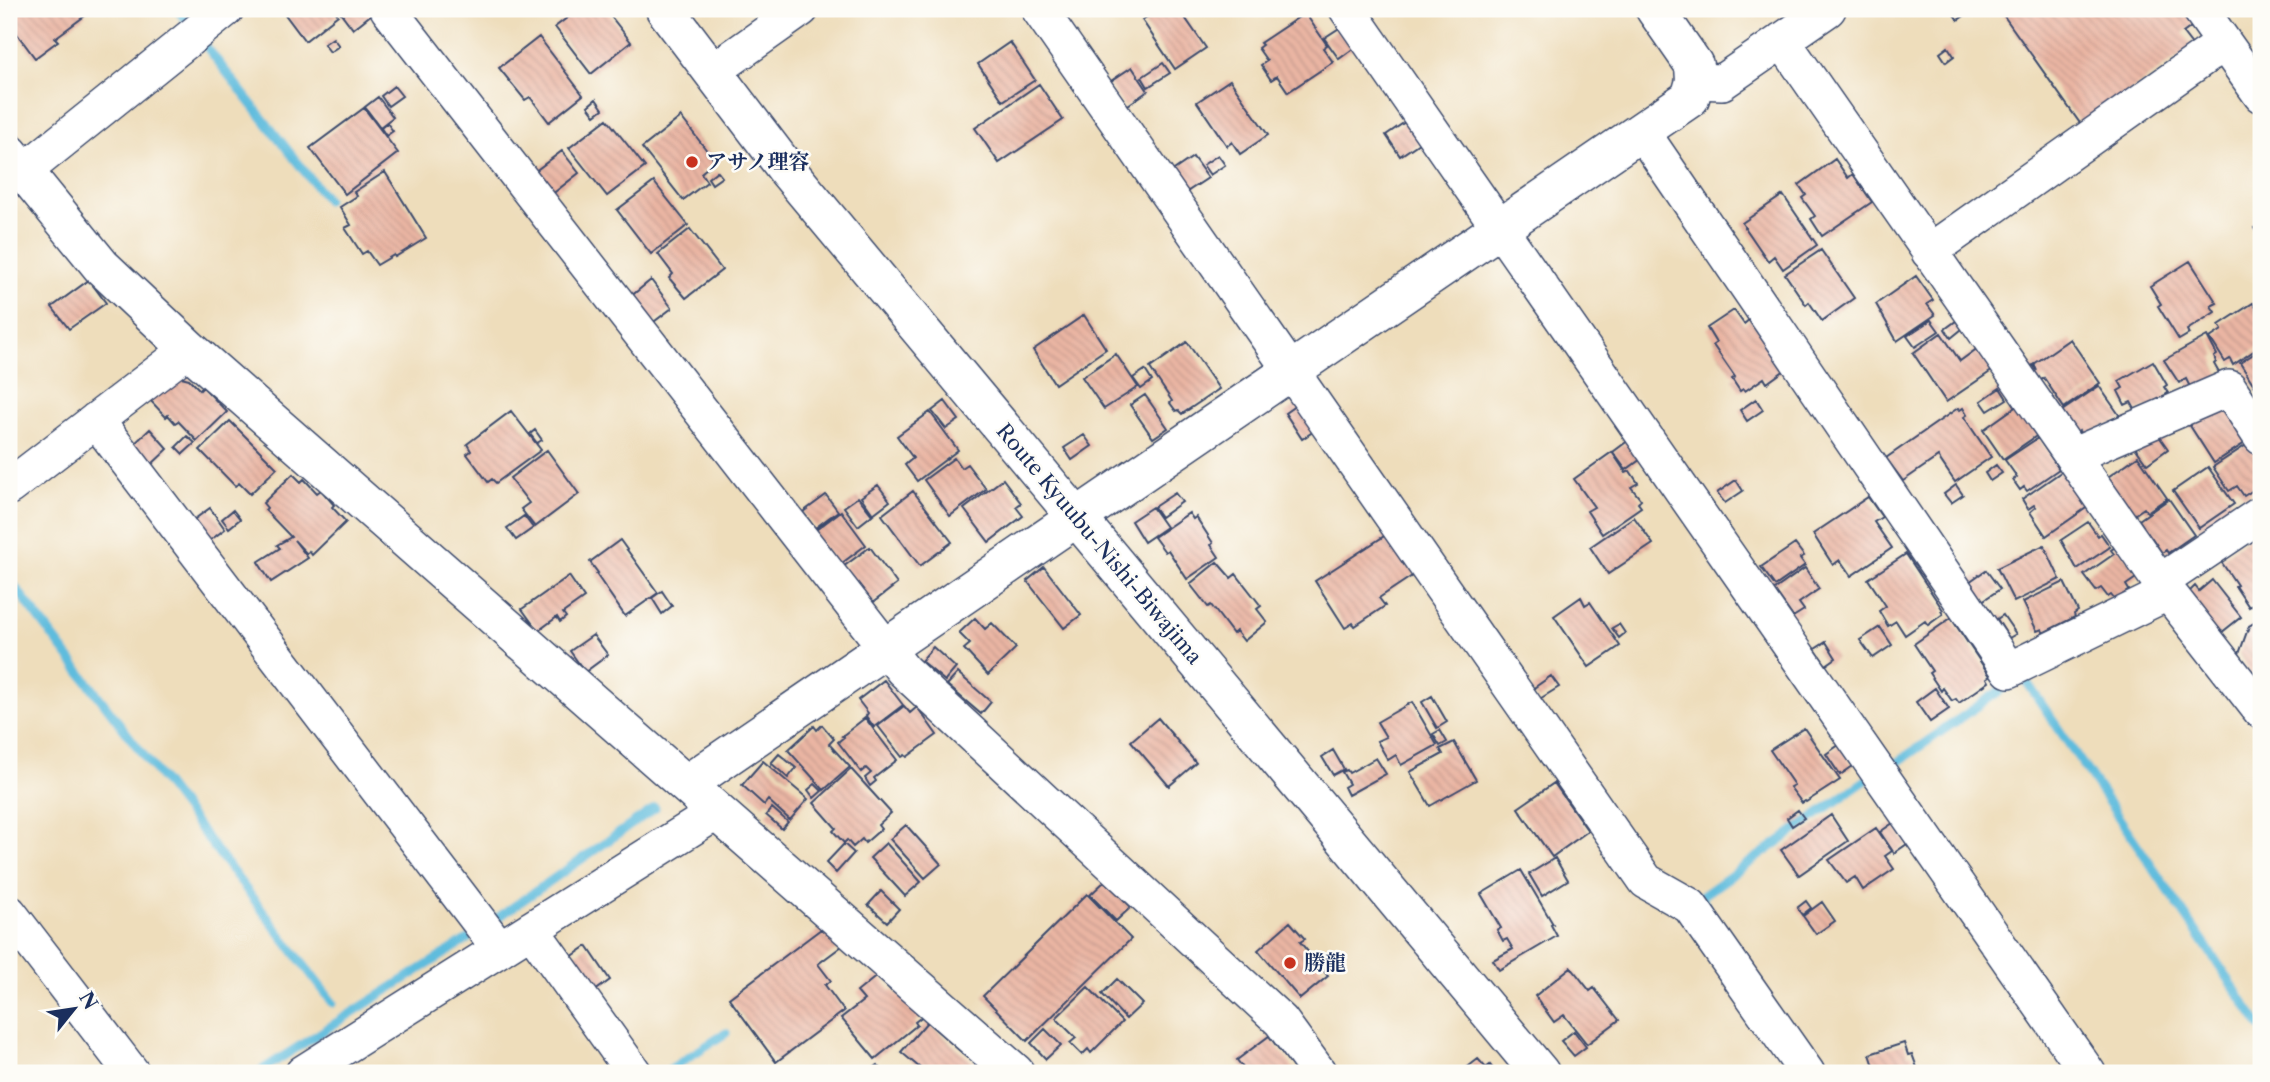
<svg xmlns="http://www.w3.org/2000/svg" width="2270" height="1082" font-family="'Libre Caslon Text','Noto Serif JP',serif">
  <style>
    .lines { fill: none; stroke-linecap: round; stroke-linejoin: round }
    .stream { stroke: #5fbcdd; stroke-width: 9 }
    .building { fill: url(#building-back-hatch) }
    .minor-casing { stroke: #3b496c; stroke-width: 38 }
    .tertiary-casing { stroke: #3b496c; stroke-width: 41 }
    .secondary-casing { stroke: #3b496c; stroke-width: 41 }
    .minor { stroke: #fff; stroke-width: 35 }
    .tertiary { stroke: #fff; stroke-width: 38 }
    .secondary { stroke: #fff; stroke-width: 38 }
    .poi-dot { fill: #c8321e; stroke: #fdfcf7; stroke-width: 2.5 }
    .labels { text-anchor: middle; stroke-width: 5; stroke-linejoin: round; paint-order: stroke }
    .poi-label { font-size: 21px; font-weight: bold; fill: #1b2f5e; stroke: #fdfcf7; text-anchor: start }
    .street-label { font-size: 21px; fill: #1b2f5e; stroke: #fdfcf7 }
  </style>
  <defs>
    <pattern id="building-back-hatch" width="6" height="6" patternUnits="userSpaceOnUse" patternTransform="scale(1.75)"><rect width="6" height="6" fill="#eab5a3"/><path d="M-1 5l2 2M0 0l6 6M5-1l2 2" fill="none" stroke="#c89c8f"/></pattern>
  </defs>
  <rect width="100%" height="100%" fill="#fdfcf7"/>
  <filter id="ink" filterUnits="userSpaceOnUse"><feTurbulence type="fractalNoise" baseFrequency=".0143" numOctaves="2"/><feDisplacementMap in="SourceGraphic" scale="14" xChannelSelector="R" yChannelSelector="G"/><feConvolveMatrix kernelMatrix="1 2 1 2 8 2 1 2 1" color-interpolation-filters="sRGB"/></filter>
  <filter id="wash" filterUnits="userSpaceOnUse"><feTurbulence type="fractalNoise" baseFrequency=".00686" numOctaves="4" result="noise"/><feDisplacementMap in="SourceGraphic" scale="28" xChannelSelector="R" yChannelSelector="G"/><feGaussianBlur stdDeviation="1.57" result="paint"/><feColorMatrix in="noise" values="0 0 0 0 0 0 0 0 0 0 0 0 0 0 0 0 0 1.4 0 .05"/><feComposite in="paint" operator="in"/></filter>
  <g filter="url(#wash)">
    <rect width="100%" height="100%" fill="#edb"/>
    <g class="lines">
      <path class="stream" d="M177 9 189 24
        M205 45 327 200
        M9 579 333 1003
        M2022 675 2261 1027
        M1892 766 2015 680
        M1705 904 1701 897 1866 780
        M493 921 655 808
        M257 1073 468 939
        M664 1073 726 1033"/>
    </g>
    <g id="blocks">
      <path class="building" d="M9 9H84L82 10 86 15 55 38 58 41 35 58 9 23Z
        M281 9H334L338 15 305 41Z
        M338 9H370L373 13 353 29Z
        M579 9H605L631 42 591 74 555 27Z
        M1159 9H1179L1206 48 1175 69 1142 20Z
        M1950 9H1974L1958 20Z
        M1999 9H2182L2194 25 2183 33 2193 46 2082 126Z
        M1305 13 1327 45 1323 48 1333 62 1288 92 1277 76 1271 80 1261 65 1267 61 1258 48 1262 45 1260 43Z
        M1341 27 1354 48 1339 59 1324 38Z
        M539 37 583 95 549 122 530 97 525 100 499 68Z
        M333 38 339 46 330 52 324 44Z
        M1010 42 1035 80 1003 101 978 64Z
        M1948 47 1954 56 1946 62 1940 53Z
        M1163 63 1170 73 1148 87 1142 77Z
        M1132 67 1148 91 1125 107 1108 83Z
        M1230 80 1268 135 1240 154 1232 142 1227 146 1197 102Z
        M1039 84 1063 120 999 163 975 128Z
        M394 86 402 96 388 106 381 96Z
        M378 97 393 117 380 127 365 107Z
        M596 99 603 109 595 115 588 106Z
        M364 108 398 153 345 194 310 148Z
        M681 117 715 161 701 173 707 182 683 200 642 148Z
        M607 119 645 167 607 196 569 148Z
        M1408 120 1422 141 1400 156 1386 135Z
        M387 123 393 131 386 136 381 128Z
        M562 151 579 173 551 195 534 172Z
        M1218 155 1225 165 1210 175 1203 165Z
        M1193 157 1208 178 1185 193 1171 172Z
        M1835 159 1848 178 1853 174 1872 202 1822 236 1811 219 1815 216 1802 198 1806 195 1799 185Z
        M717 171 722 177 712 184 708 178Z
        M385 172 426 238 395 257 394 255 377 265 367 251 362 254 345 228 351 225 340 207 357 196 354 192Z
        M654 182 688 225 651 254 617 210Z
        M1783 195 1817 245 1783 269 1774 256 1768 261 1742 223Z
        M2261 223V240L2254 228Z
        M690 229 722 270 686 298 669 278 673 274 658 254Z
        M1821 250 1854 298 1822 321 1809 302 1806 305 1785 274Z
        M2190 261 2217 303 2211 306 2215 312 2187 330 2189 334 2179 340 2158 306 2161 304 2150 286Z
        M1916 276 1933 300 1927 304 1935 315 1897 341 1876 304Z
        M89 280 106 303 69 329 52 307Z
        M651 280 672 308 651 324 630 297Z
        M2253 303 2261 316V346L2233 365 2230 359 2225 362 2210 338 2222 330 2219 325Z
        M1734 310 1744 324 1750 319 1789 367 1767 383 1764 378 1745 391 1743 389 1740 391 1732 379 1735 377 1713 345 1716 343 1707 328Z
        M1084 315 1106 349 1055 384 1033 350Z
        M1931 320 1939 331 1915 347 1907 336Z
        M1956 321 1962 329 1951 338 1945 329Z
        M1941 333 1960 361 1978 348 1993 370 1946 402 1913 353Z
        M2207 336 2217 355 2214 357 2216 362 2214 364 2222 378 2192 391 2186 379 2179 383 2164 360Z
        M2070 339 2100 383 2064 408 2044 378 2033 386 2023 371 2033 365 2037 371 2034 364Z
        M1187 342 1219 389 1182 414 1178 410 1176 411 1170 403 1172 401 1150 368Z
        M2261 349V396L2240 363Z
        M1116 354 1138 387 1104 409 1082 377Z
        M2153 361 2167 385 2164 387 2168 393 2165 395 2168 401 2136 411 2131 402 2125 405 2118 391 2123 388 2119 381Z
        M1145 370 1152 381 1141 389 1133 378Z
        M173 375 189 379 200 390 203 387 227 412 197 441 178 421 175 423 168 415 166 417 149 399Z
        M2099 386 2122 419 2082 436 2079 431 2074 435 2059 413Z
        M2000 388 2007 399 1988 411 1981 401Z
        M1145 395 1168 428 1153 438 1130 405Z
        M1756 399 1763 410 1747 421 1740 410Z
        M945 401 959 420 946 429 932 411Z
        M1302 401 1320 427 1302 439 1285 413Z
        M2216 402 2254 437 2214 463 2187 421Z
        M2021 403 2042 432 2003 459 1983 430Z
        M1958 408 1960 410 1963 408 1967 415 1964 417 1991 457 1955 482 1938 457 1903 481 1886 458Z
        M511 411 541 450 496 483 492 479 488 482 467 454 471 451 467 444Z
        M930 412 958 450 917 481 905 465 913 458 897 436Z
        M230 421 277 468 250 494 239 483 235 486 200 450Z
        M150 429 168 449 150 466 131 447Z
        M2154 429 2168 449 2147 464 2132 443Z
        M535 430 542 440 537 443 530 434Z
        M1084 435 1092 446 1072 460 1064 448Z
        M187 436 195 443 183 454 176 447Z
        M2038 438 2059 469 2027 491 2024 487 2020 490 2013 480 2017 477 2005 460Z
        M1629 440 1641 459 1626 470 1613 452Z
        M2251 442 2261 458V485L2244 496 2237 486 2229 491 2213 467Z
        M547 450 579 494 535 527 521 509 529 503 510 478Z
        M1612 452 1626 473 1630 471 1638 483 1631 487 1641 500 1638 503 1641 507 1602 534 1587 511 1594 507 1574 479Z
        M2138 456 2167 498 2147 512 2144 508 2131 517 2105 479Z
        M954 458 961 468 967 464 986 489 950 516 924 480Z
        M1996 465 2002 473 1990 481 1985 473Z
        M2208 467 2234 504 2199 528 2173 491Z
        M2064 470 2089 506 2046 536 2030 512 2036 507 2034 505 2028 509 2022 499Z
        M293 474 301 482 304 479 317 493 321 490 334 505 332 507 346 522 312 555 309 551 307 554 294 540 308 558 271 582 258 562 280 548 277 545 291 537 265 510 267 508 263 503Z
        M1003 479 1021 503 1016 507 1023 516 989 542 964 509Z
        M1736 480 1743 491 1725 503 1717 493Z
        M878 485 890 501 873 514 861 497Z
        M1956 485 1963 495 1951 503 1944 494Z
        M913 491 952 542 920 566 882 515Z
        M1175 493 1182 502 1161 517 1154 507Z
        M826 495 838 511 815 528 803 512Z
        M858 497 872 515 858 526 844 507Z
        M1868 497 1882 517 1874 522 1892 548 1851 576 1840 560 1833 565 1813 534Z
        M2169 499 2194 535 2168 553 2166 550 2162 553 2152 538 2147 541 2138 529 2143 526 2139 520Z
        M1152 507 1166 527 1144 542 1131 521Z
        M210 508 225 529 204 545 188 524Z
        M233 510 240 519 229 528 222 519Z
        M841 511 866 545 838 566 812 533Z
        M1189 513 1193 519 1196 517 1213 543 1211 545 1219 557 1187 579 1168 550 1165 552 1154 537Z
        M524 516 533 528 516 540 507 528Z
        M1634 517 1653 544 1608 574 1590 547Z
        M2088 522 2098 536 2101 534 2110 547 2077 569 2061 540Z
        M1389 533 1415 574 1379 598 1385 606 1355 626 1353 623 1345 628 1315 581Z
        M2252 534 2261 547V598L2249 607 2235 586 2237 585 2220 560Z
        M620 540 658 593 625 616 596 574 598 573 590 562Z
        M1795 544 1804 556 1800 558 1805 565 1775 586 1761 567Z
        M2044 545 2060 579 2014 602 1997 568Z
        M2118 545 2139 576 2126 585 2129 590 2115 600 2111 595 2108 597 2101 588 2096 591 2084 575 2114 554 2111 550Z
        M870 547 897 584 871 604 843 567Z
        M1906 554 1943 610 1941 611 1943 614 1928 625 1925 621 1905 635 1896 621 1888 626 1879 611 1886 606 1868 579Z
        M1217 562 1231 578 1236 574 1261 606 1257 609 1267 622 1244 641 1236 631 1233 634 1211 605 1208 607 1190 584Z
        M1044 567 1081 615 1064 628 1027 581Z
        M1805 568 1819 589 1799 603 1804 610 1793 617 1774 590Z
        M1986 570 2000 589 1982 601 1969 582Z
        M569 576 584 598 563 613 566 617 560 622 557 617 538 631 522 609Z
        M2212 580 2241 617 2216 637 2187 594 2195 586 2199 591Z
        M2064 582 2078 611 2074 614 2075 617 2043 633 2042 629 2037 631 2023 602Z
        M662 591 672 606 662 614 652 598Z
        M1581 597 1585 605 1590 602 1620 646 1589 667 1554 616Z
        M2003 615 2016 634 2009 638 1997 619Z
        M975 618 985 629 992 623 1016 648 988 675 964 649 970 644 959 633Z
        M1951 618 1990 676 1987 678 1989 682 1959 703 1956 699 1952 701 1943 688 1941 691 1929 673 1932 671 1914 644Z
        M2261 619V691L2239 654 2249 626Z
        M1619 624 1625 633 1619 638 1612 628Z
        M1880 627 1892 645 1873 658 1860 640Z
        M593 635 608 655 585 672 570 651Z
        M1826 642 1836 658 1826 665 1815 649Z
        M933 647 956 668 945 681 921 661Z
        M958 673 991 702 981 714 947 685Z
        M1551 676 1559 687 1538 700 1531 690Z
        M884 680 903 705 874 727 866 716 868 713 858 700Z
        M1935 688 1949 709 1930 722 1916 702Z
        M1432 696 1447 722 1437 728 1422 702Z
        M1412 702 1437 745 1401 765 1396 755 1388 760 1377 741 1386 737 1377 722Z
        M904 706 910 713 917 707 937 735 907 757 905 755 902 757 878 726Z
        M865 718 897 760 874 778 876 781 870 786 865 778 871 773 866 768 861 772 838 742 844 737 842 736Z
        M1158 718 1196 763 1169 786 1131 741Z
        M822 725 834 739 829 744 850 767 824 790 788 750 814 726 817 730Z
        M1804 728 1840 780 1806 802 1805 801 1802 803 1790 787 1794 785 1770 750Z
        M1440 730 1447 742 1440 746 1433 734Z
        M1454 742 1476 780 1430 806 1410 772 1443 754 1440 749Z
        M1839 745 1853 766 1840 775 1826 754Z
        M1333 750 1344 769 1333 775 1322 757Z
        M779 754 796 768 788 778 771 763Z
        M1376 758 1386 774 1348 795 1344 787 1349 784 1342 772 1347 770 1349 773Z
        M763 761 808 799 790 820 768 800 764 805 742 785Z
        M851 769 891 813 878 825 881 829 865 843 862 839 853 847 847 840 844 843 833 831 836 828 814 803Z
        M1554 783 1588 831 1552 857 1518 808Z
        M815 784 822 791 814 798 808 790Z
        M772 808 788 822 782 829 766 815Z
        M1798 810 1804 818 1792 826 1787 818Z
        M1831 815 1848 841 1799 875 1781 850Z
        M1893 823 1907 844 1894 853 1880 832Z
        M906 825 941 864 925 878 890 839Z
        M1876 828 1892 851 1885 856 1894 869 1863 890 1855 877 1846 883 1829 860Z
        M886 843 921 882 905 896 870 858Z
        M844 844 854 853 836 873 826 863Z
        M1555 858 1568 880 1542 896 1529 874Z
        M1521 870 1553 924 1551 925 1557 936 1499 970 1493 960 1513 949 1507 939 1503 941 1497 930 1501 928 1481 894Z
        M1105 881 1131 907 1116 921 1090 895Z
        M881 891 899 909 887 922 868 905Z
        M1087 894 1131 939 1027 1041 983 996Z
        M1806 901 1811 908 1802 915 1797 908Z
        M1822 902 1835 921 1816 934 1803 916Z
        M1290 922 1305 939 1300 942 1328 976 1300 999 1258 950Z
        M821 929 842 946 818 964 831 981 825 985 844 1011 776 1062 729 998Z
        M587 946 610 980 595 991 571 957Z
        M1571 967 1590 991 1594 988 1619 1020 1587 1044 1564 1015 1554 1022 1535 996Z
        M878 975 891 991 892 990 924 1015 915 1022 917 1025 875 1059 841 1018 864 1000 857 992Z
        M1117 979 1142 1004 1126 1019 1102 994Z
        M1088 987 1122 1022 1091 1053 1088 1049 1082 1055 1070 1043 1076 1038 1056 1018Z
        M927 1022 984 1072 982 1073H926L901 1052Z
        M1045 1029 1061 1045 1046 1059 1031 1043Z
        M1574 1031 1586 1047 1574 1056 1561 1041Z
        M1269 1036 1297 1073H1247L1237 1060Z
        M1904 1043 1908 1055 1912 1054 1919 1073H1873L1871 1068 1874 1066 1870 1054Z
        M1478 1059 1486 1068 1490 1065 1496 1073H1460Z
        M878 1065 884 1073H867Z"/>
    </g>
  </g>
  <g filter="url(#ink)">
    <use href="#blocks" fill-opacity="0" stroke="#3b496c" stroke-width="2"/>
    <g class="lines">
      <defs>
        <path id="minor" d="M388 9 903 670 1281 1021 1319 1073
          M1039 9 1646 881 1690 906 1807 1073
          M1347 9 2088 1073
          M2200 9 2261 95
          M1782 40 2160 582 2261 711
          M712 72 801 9
          M1695 81 1722 82 1828 9
          M1642 132 2009 670 2167 593
          M23 172 226 9
          M1929 252 2224 43
          M96 420 500 949
          M2072 456 2229 388 2261 437
          M9 487 189 349
          M2160 582 2261 514
          M9 913 132 1073
          M531 929 634 1073
          M303 1073 717 812"/>
        <path id="tertiary" d="M9 153 101 266 189 349 1015 1073
          M687 784 1690 98 1695 81 1694 65 1655 9"/>
        <path id="secondary" d="M665 9 787 170 1540 1073"/>
      </defs>
      <use href="#minor" class="minor-casing"/>
      <use href="#tertiary" class="tertiary-casing"/>
      <use href="#secondary" class="secondary-casing"/>
      <use href="#minor" class="minor"/>
      <use href="#tertiary" class="tertiary"/>
      <use href="#secondary" class="secondary"/>
    </g>
  </g>
  <g class="poi-dot">
    <circle cx="692" cy="162" r="7"/>
    <circle cx="1290" cy="963" r="7"/>
  </g>
  <g class="labels">
    <g class="poi-label">
      <text x="706" y="169">アサノ理容</text>
      <text x="1304" y="970">勝龍</text>
    </g>
    <g class="street-label">
      <text transform="translate(1099 544) rotate(50)" y="7">Route Kyuubu-Nishi-Biwajima</text>
    </g>
  </g>
  <rect width="2270" height="1082" fill="none" stroke="#fdfcf7" stroke-width="35"/>
  <g transform="translate(74 1009) rotate(60)" stroke="#fdfcf7" stroke-width="5" paint-order="stroke">
  <path d="M0-5L12 26L0 18L-12 26Z" fill="#1b2f5e"/>
  <text y="-10" font-size="19" font-weight="bold" text-anchor="middle" fill="#1b2f5e">N</text>
  </g>
</svg>
